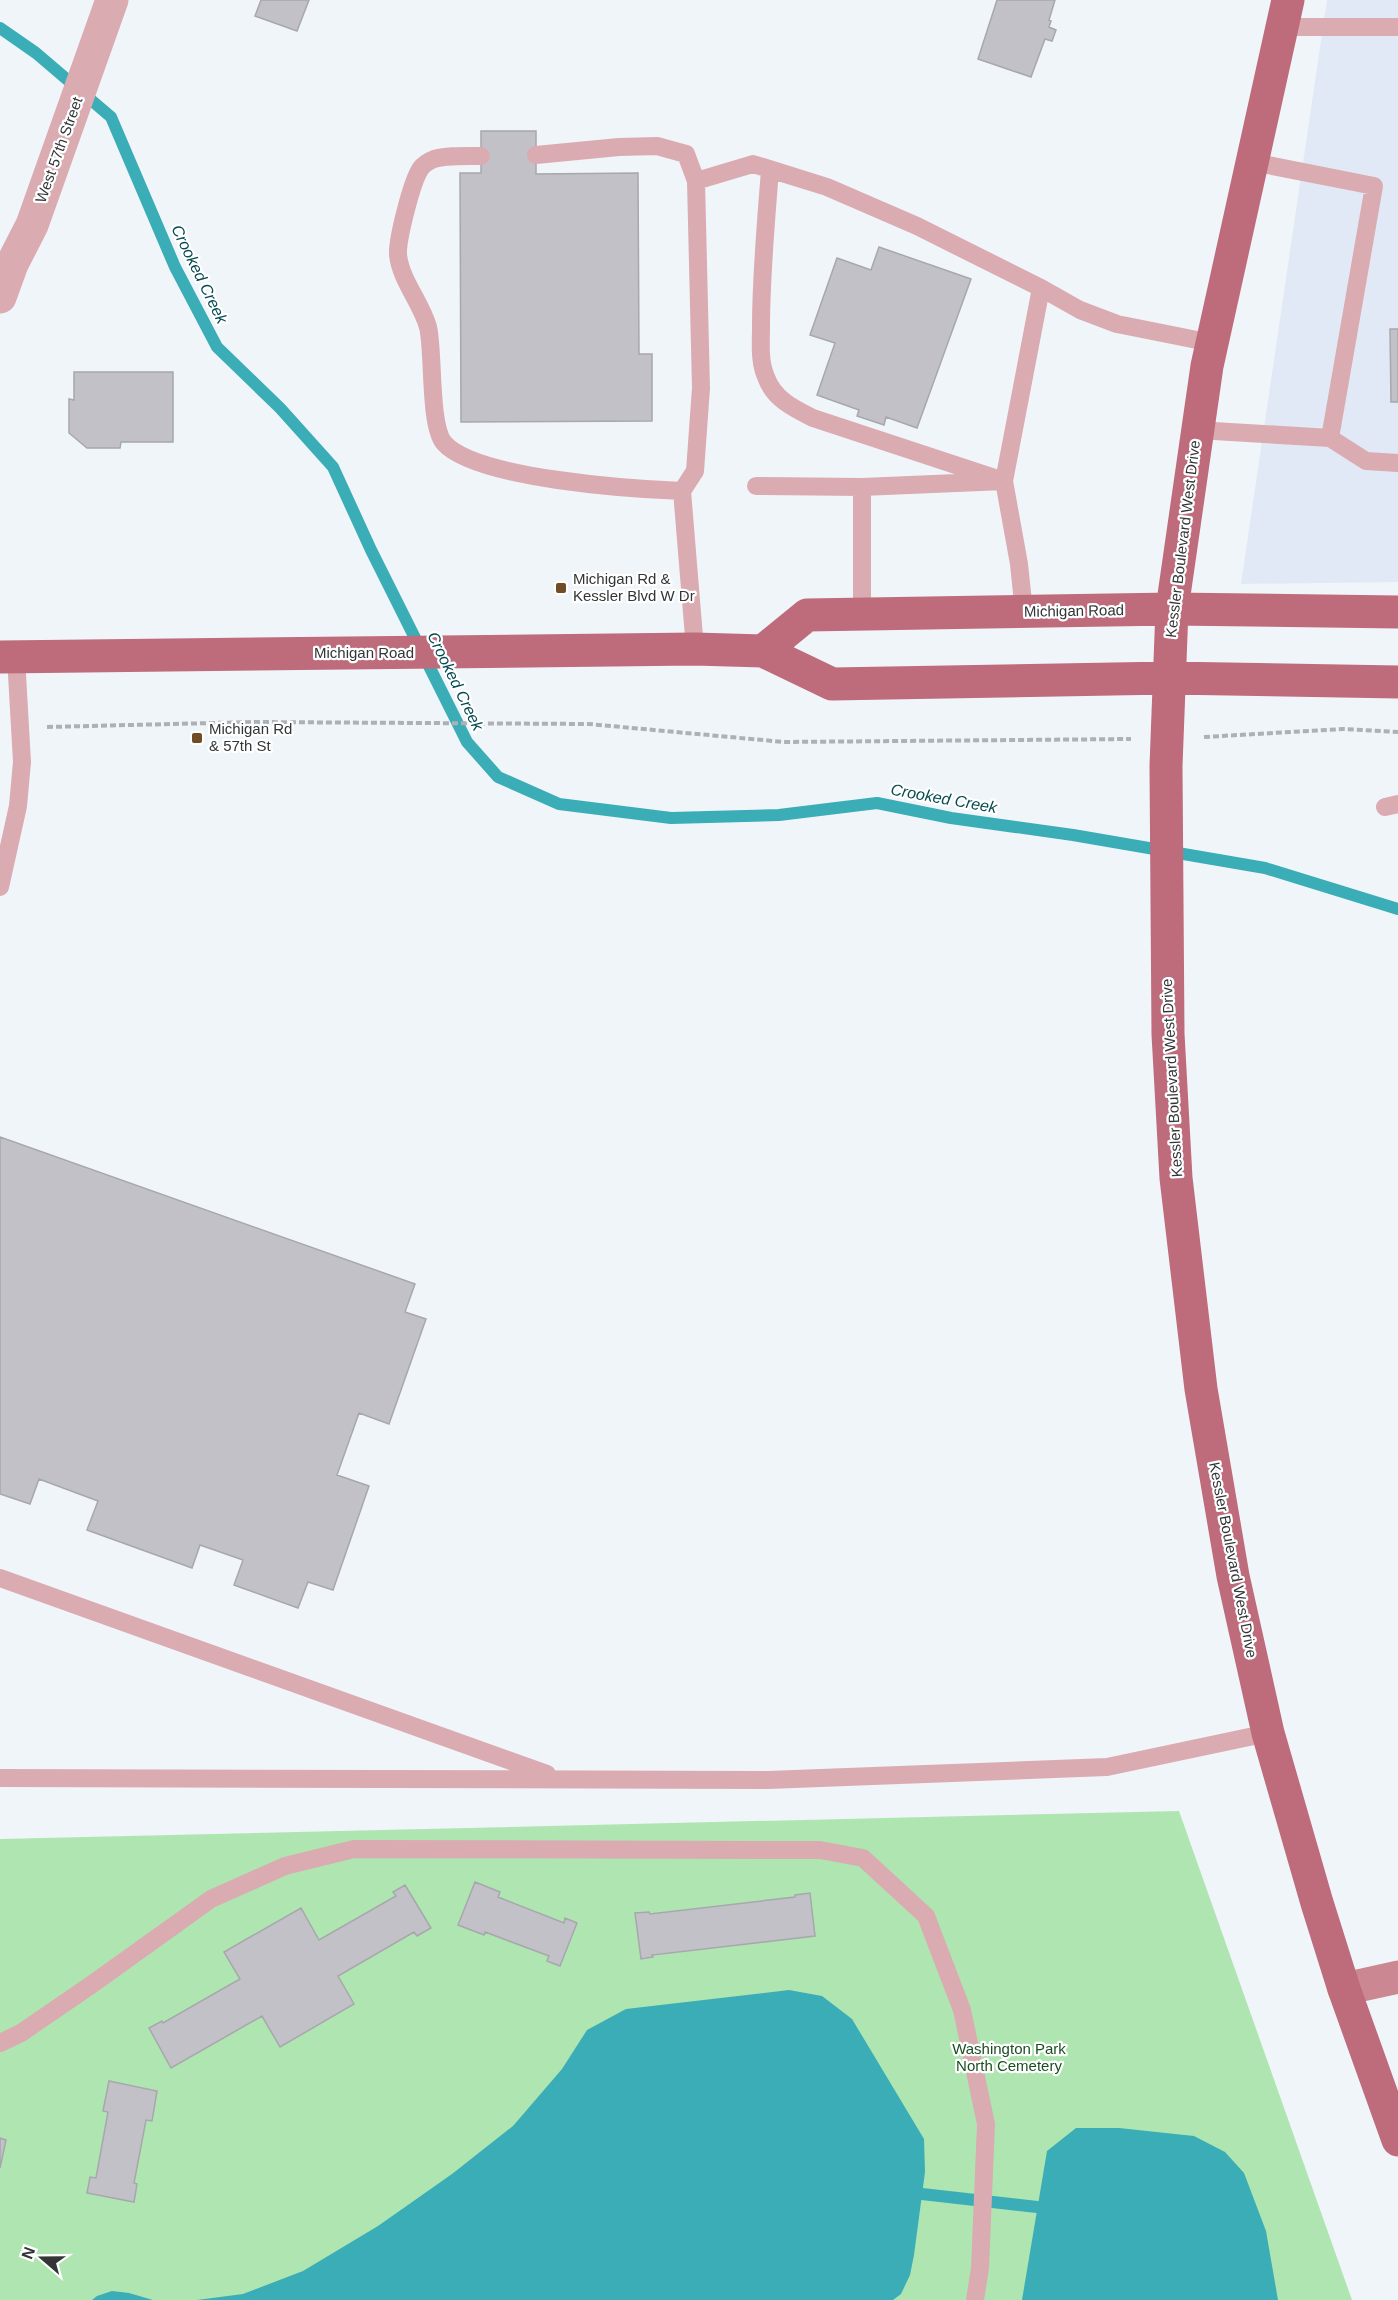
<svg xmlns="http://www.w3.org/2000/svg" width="1398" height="2300" font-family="Helvetica,sans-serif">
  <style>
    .built { fill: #e0e9f5 }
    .green { fill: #afe5b1 }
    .water { fill: #3badb7 }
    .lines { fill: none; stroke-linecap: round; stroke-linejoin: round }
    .stream { stroke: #3badb7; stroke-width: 12 }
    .building { fill: #c1c1c7; stroke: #a7a7ad; stroke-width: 1.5 }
    .path { stroke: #adb1b5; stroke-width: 4; stroke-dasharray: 6 3; stroke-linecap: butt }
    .lane { stroke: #dbabb2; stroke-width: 18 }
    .street { stroke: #dbabb2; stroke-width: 33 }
    .secondary { stroke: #cb8792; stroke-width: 33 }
    .primary { stroke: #be6b7b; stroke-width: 33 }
    .poi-dot { fill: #704d26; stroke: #fff; stroke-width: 2 }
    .labels { text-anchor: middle; stroke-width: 4.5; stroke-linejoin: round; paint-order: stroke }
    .street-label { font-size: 15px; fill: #333537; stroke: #fff }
    .poi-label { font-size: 15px; fill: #333537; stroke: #fff; text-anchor: start }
    .park-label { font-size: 15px; fill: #1a4e20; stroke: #fff }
    .water-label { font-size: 16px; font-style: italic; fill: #054b51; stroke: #fff }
  </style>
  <rect width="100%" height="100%" fill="#f0f5fa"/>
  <path class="built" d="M1327 0H1398V582L1241 584Z"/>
  <path class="green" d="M1179 1811 1352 2300H0V1839Z"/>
  <path class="water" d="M789 1990 822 1996 852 2019 924 2139 925 2172 914 2255 910 2275 901 2294 893 2300H197L243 2294 303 2271 378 2226 452 2174 513 2126 562 2069 587 2030 626 2009Z
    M1076 2128H1119L1194 2136 1225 2152 1244 2173 1266 2231 1278 2300H1022L1047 2151Z
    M112 2291 129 2293 153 2300H92L97 2296Z"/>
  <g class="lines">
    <path class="stream" d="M0 28 36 53 111 117 175 267 217 347 280 408 333 467 371 550 467 742 498 777 559 804 671 818 779 815 877 803 951 818 1073 835 1265 868 1398 909
      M922 2194 1037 2207"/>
  </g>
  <path class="building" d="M261 0H309L297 31 255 16Z
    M997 0H1055L1049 20 1051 21 1049 27 1056 30 1052 41 1045 39 1031 77 978 59Z
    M481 131H536V174L638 173 639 354H652V421L461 422 460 173H481Z
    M879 247 971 279 917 428 886 417 884 425 857 416 859 410 817 395 835 343 810 335 837 258 871 270Z
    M1390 329H1398V402H1391Z
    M74 372H173V442H121L120 448H87L69 433V399L74 400Z
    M0 1137 415 1284 405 1312 426 1319 389 1424 359 1413 337 1475 369 1486 333 1590 308 1582 298 1608 234 1585 243 1560 200 1545 192 1568 87 1530 98 1501 39 1479 30 1504 0 1494Z
    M475 1882 500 1892 498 1897 564 1923 565 1918 577 1923 560 1966 547 1961 549 1956 485 1932 484 1935 458 1925Z
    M405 1885 431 1928 417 1936 414 1932 338 1976 354 2004 280 2047 262 2016 171 2068 149 2028 162 2021 163 2023 240 1979 224 1952 301 1908 319 1940 396 1896 393 1892Z
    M810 1893 815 1936 652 1955 653 1957 641 1959 635 1913 649 1912 650 1914 795 1897V1895Z
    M109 2081 157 2091 152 2121 146 2120 134 2183 137 2184 134 2202 87 2193 90 2177 96 2178 108 2112 103 2111Z
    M0 2138 6 2140 0 2168Z"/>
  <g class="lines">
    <path class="path" d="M47 727 254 722 589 724 784 742 1131 739
      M1204 737 1343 729 1398 732"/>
    <path class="lane" d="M1282 27H1398
      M536 155 619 147 657 146 686 154 696 181 701 388 695 471 682 491
      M481 156C470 156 441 155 432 160 429 161 423 165 421 168 412 180 397 240 398 255 401 281 421 302 428 327 434 352 429 425 444 443 476 479 632 489 682 491L695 649
      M1252 162 1374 186 1330 438
      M696 181 753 164 827 187 917 226 1041 288 1004 481 813 418C793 408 774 399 766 377 759 361 761 343 761 327 761 275 766 222 770 170
      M1041 288 1080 310 1117 324 1212 343
      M1197 430 1330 438 1366 461 1398 463
      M756 486 862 487
      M862 614V487L1004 481 1019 564 1024 612
      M1385 807 1398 804
      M0 887 18 806 22 762 16 657
      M0 1578 547 1774
      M0 1778 768 1780 1107 1767 1268 1733
      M0 2043 21 2033 91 1985 211 1899 285 1866 354 1849 820 1850 863 1858 926 1916 962 2010 986 2124 980 2268 975 2300"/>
    <path class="street" d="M0 297 12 264 32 225 112 0"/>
    <path class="secondary" d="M1344 1989 1398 1977"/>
    <path class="primary" d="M1288 0 1207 366 1172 609 1166 766 1168 1034 1176 1178 1201 1389 1233 1576 1268 1733 1317 1903 1344 1989 1398 2140
      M763 651 807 615 1172 609 1398 612
      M0 657 695 649 763 651 832 684 1169 678 1398 682"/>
  </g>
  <g class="poi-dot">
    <rect x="555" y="582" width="12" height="12" rx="3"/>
    <rect x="191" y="732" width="12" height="12" rx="3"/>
  </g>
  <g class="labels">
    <g class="street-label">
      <text transform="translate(59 150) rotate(-70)" y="5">West 57th Street</text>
      <text transform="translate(1183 539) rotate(-83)" y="5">Kessler Boulevard West Drive</text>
      <text transform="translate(1074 611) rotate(-1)" y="5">Michigan Road</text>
      <text x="364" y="658">Michigan Road</text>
      <text transform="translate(1172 1078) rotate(-93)" y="5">Kessler Boulevard West Drive</text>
      <text transform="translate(1233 1560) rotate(79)" y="5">Kessler Boulevard West Drive</text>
    </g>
    <g class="poi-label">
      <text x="573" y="584">Michigan Rd &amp;<tspan x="573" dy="17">Kessler Blvd W Dr</tspan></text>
      <text x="209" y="734">Michigan Rd<tspan x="209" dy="17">&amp; 57th St</tspan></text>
    </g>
    <g class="park-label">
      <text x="1009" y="2054">Washington Park<tspan x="1009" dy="17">North Cemetery</tspan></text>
    </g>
    <g class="water-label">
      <text transform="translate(200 274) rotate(64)" y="6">Crooked Creek</text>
      <text transform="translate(456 681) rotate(64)" y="6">Crooked Creek</text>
      <text transform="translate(944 798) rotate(10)" y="6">Crooked Creek</text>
    </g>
  </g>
  <g transform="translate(42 2258) rotate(290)" stroke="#ffffff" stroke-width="4.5" paint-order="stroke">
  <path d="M0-4.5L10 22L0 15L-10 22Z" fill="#333537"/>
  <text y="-9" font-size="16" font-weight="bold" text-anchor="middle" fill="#333537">N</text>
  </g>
</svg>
